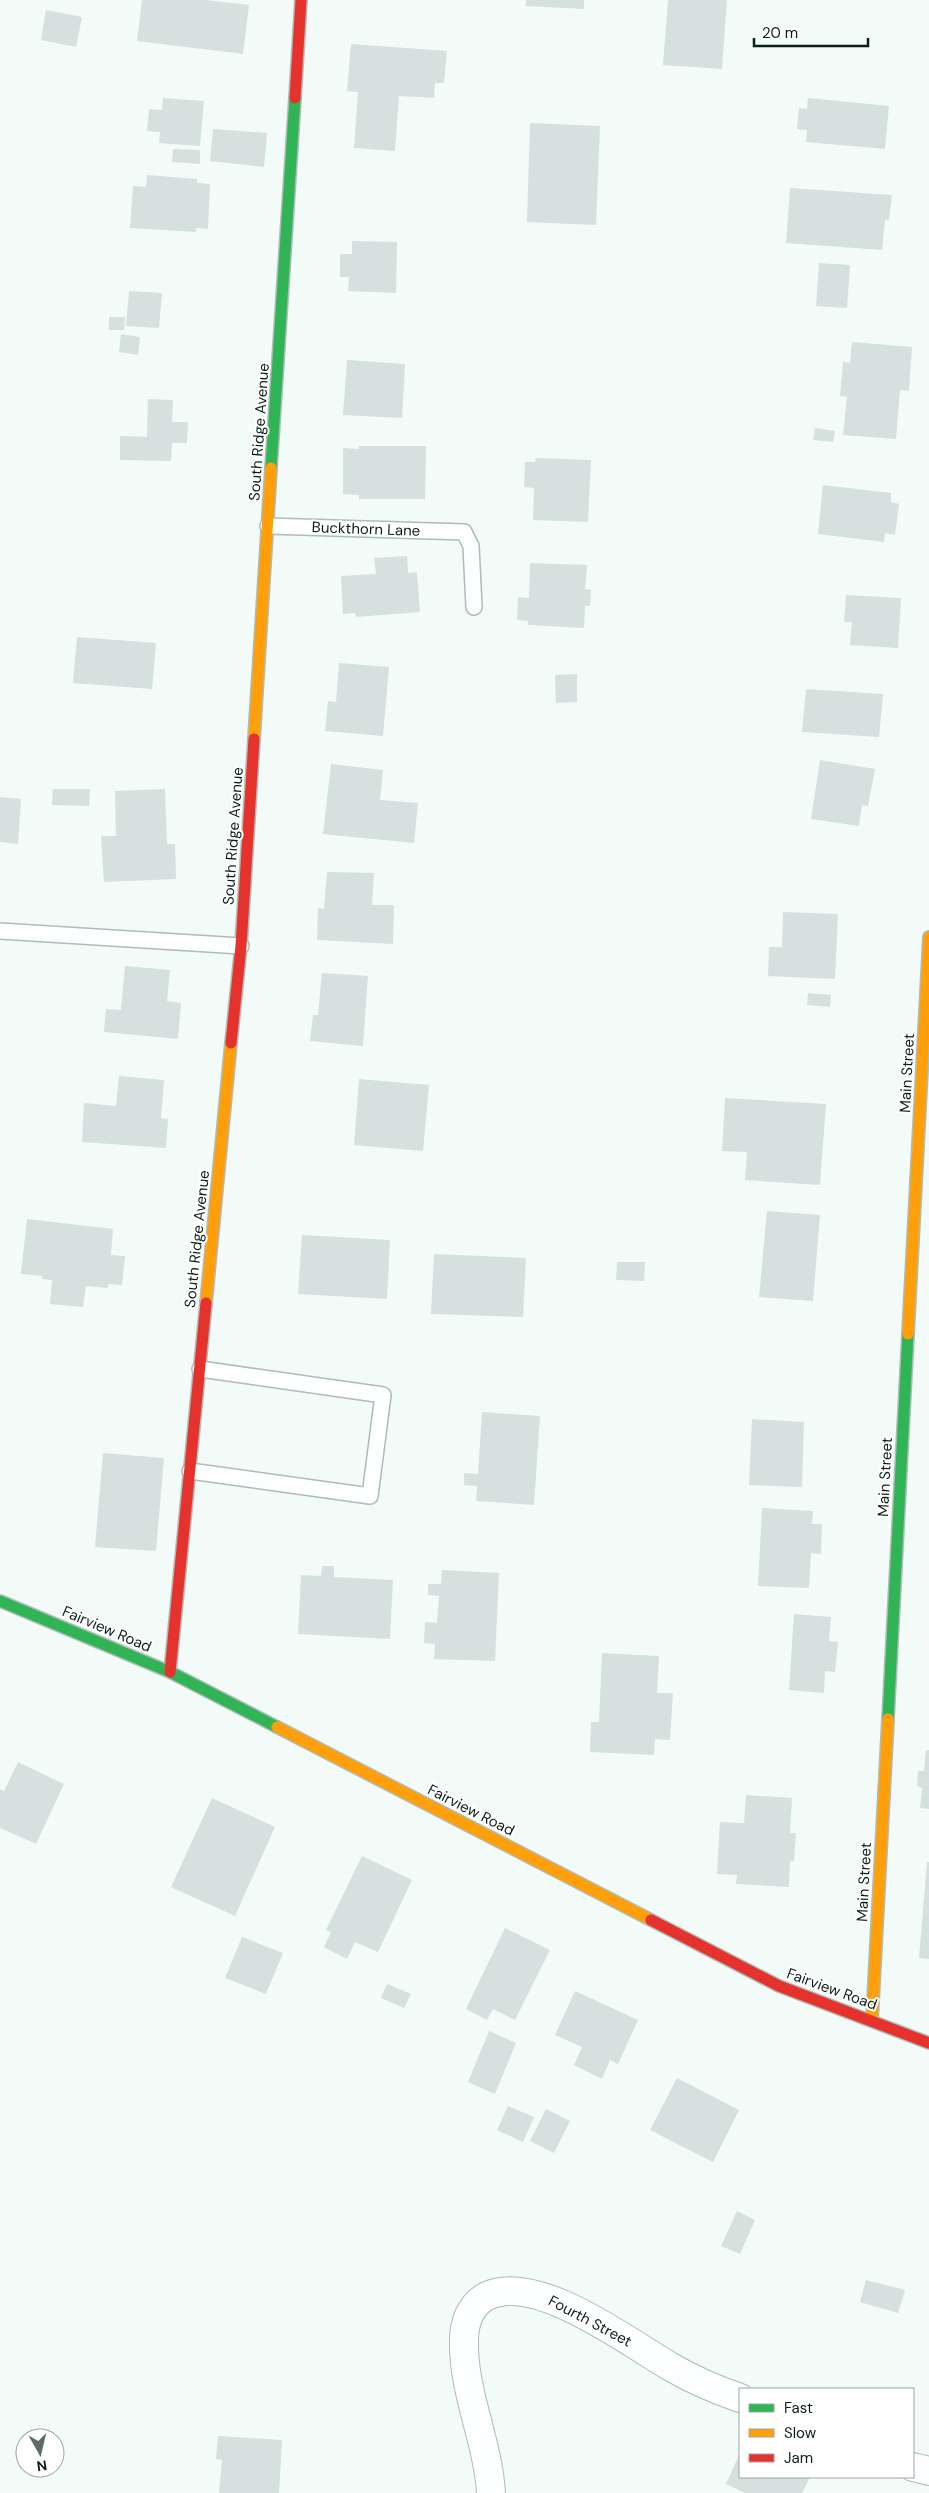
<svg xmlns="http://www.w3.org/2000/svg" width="929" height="2493" font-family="'DM Sans',sans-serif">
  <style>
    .building { fill: #d4e1df }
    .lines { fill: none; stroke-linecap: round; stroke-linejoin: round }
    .lane-casing { stroke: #afbbb6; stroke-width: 18 }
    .street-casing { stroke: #afbbb6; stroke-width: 30 }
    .fast-casing { stroke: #afbbb6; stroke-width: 14 }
    .slow-casing { stroke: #afbbb6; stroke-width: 14 }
    .jam-casing { stroke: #afbbb6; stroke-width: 14 }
    .lane { stroke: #fdfefe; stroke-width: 15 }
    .street { stroke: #fdfefe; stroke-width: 28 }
    .fast { stroke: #30b455; stroke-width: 11 }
    .slow { stroke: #ff9f0a; stroke-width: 11 }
    .jam { stroke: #e5322d; stroke-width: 11 }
    .labels { text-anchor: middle; stroke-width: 4; stroke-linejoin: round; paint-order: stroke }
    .street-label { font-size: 15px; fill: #0d1e18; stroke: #fff }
  </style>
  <rect width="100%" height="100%" fill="#f2fbf7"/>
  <path class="building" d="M142 0H206L249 5 243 54 137 41Z
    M526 0H584V9L526 6Z
    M668 0H727L722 69 663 65Z
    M46 10 82 17 76 47 41 40Z
    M351 44 447 51 444 83H435L434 98 399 96 395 151 354 148 358 92 347 91Z
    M163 98 204 101 200 146 159 143 160 132 147 131 149 109 162 110Z
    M808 98 889 106 885 149 806 142 807 130 797 129 799 108 807 109Z
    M530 123 600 126 596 225 527 222Z
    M213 129 267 133 264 167 210 161Z
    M173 149 200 150V164L172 162Z
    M147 175 197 179V183L210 184 208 229 196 228V232L130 228 133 186 146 187Z
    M790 188 892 195 889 220H885L882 250 786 243Z
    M352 241 397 242 396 293 348 291 349 277H340V254H352Z
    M819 263 850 265 847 308 816 306Z
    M129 291 162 293 159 328 126 326Z
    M109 317H125L124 330H109Z
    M121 334 140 337 138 355 119 352Z
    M852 342 912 347 909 391 900 390 896 439 843 435 847 397 840 396 843 362 850 363Z
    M347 360 405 364 402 418 343 415Z
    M148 399 173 400 172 422H188L187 443H172L171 461 120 460V436L147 437Z
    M815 428 835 431 833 442 813 440Z
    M359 446H426L425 499H359V495L343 494V448L359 449Z
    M536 458 591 460 588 522 533 520 534 488 524 487 525 462H535Z
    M823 485 891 493V502L899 504 895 535 885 533 884 542 818 534Z
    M407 556 408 573 417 572 420 612 356 617 355 613 343 614 341 576 376 574 374 558Z
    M530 563 587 565 585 589 591 590 590 606H585L584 628 528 625V621L517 620 518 597 529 598Z
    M846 595 901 598 898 648 850 645 852 622H844Z
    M77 637 156 643 152 689 73 683Z
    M339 663 389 667 383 736 325 731 328 701 336 702Z
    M577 674V702L556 703 555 675Z
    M806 689 883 694 879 737 802 732Z
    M820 760 875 769 868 806 862 805 859 826 811 819Z
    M331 764 383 770 380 800 418 803 414 843 323 834Z
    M53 789H90L89 806 52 805Z
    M165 789 167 844H175L176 879 104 882 101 836H116L115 791Z
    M0 797 21 799 18 844 0 842Z
    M327 872 374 873 372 905H394L393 944 317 940 318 908 324 909Z
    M783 912 838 914 835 979 768 976 769 947H782Z
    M125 966 170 970 167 1001 181 1003 178 1039 104 1032 106 1009 121 1010Z
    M322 973 368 976 363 1046 310 1041 313 1015H318Z
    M808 993 831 995 830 1007 807 1005Z
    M119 1076 164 1080 161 1118 168 1119 166 1148 82 1142 84 1103 116 1106Z
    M359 1079 429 1085 423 1151 354 1145Z
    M725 1098 826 1104 820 1185 745 1180 747 1152 722 1151Z
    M767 1211 820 1215 813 1301 759 1297Z
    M27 1219 113 1229 111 1255 125 1256 122 1285 108 1284V1288L86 1286 83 1307 50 1304 52 1280 42 1279V1276L21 1274Z
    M302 1235 390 1240 387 1299 298 1294Z
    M434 1254 526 1258 523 1317 431 1314Z
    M617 1262H645L644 1281 616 1280Z
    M482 1412 540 1416 534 1505 476 1501 477 1486 464 1485V1473L478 1474Z
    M752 1419 804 1422 802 1487 749 1485Z
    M103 1453 164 1458 156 1551 95 1547Z
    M762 1508 813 1511 812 1524H822L821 1554 811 1553 809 1588 758 1586Z
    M322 1566H334V1577L393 1580 390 1639 298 1634 301 1575 321 1576Z
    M442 1570 499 1573 495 1661 434 1659 435 1644 424 1643 425 1622 437 1623 439 1596 428 1595V1584H441Z
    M794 1614 831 1617 829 1641 838 1642 835 1672 825 1671 824 1693 789 1690Z
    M602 1653 659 1656 657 1693H673L670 1740 655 1739 654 1755 590 1752 591 1722H599Z
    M926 1750H929V1809L920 1808 922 1788 917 1786 918 1771H924Z
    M18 1762 64 1784 36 1844 0 1828V1789L4 1791Z
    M746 1795 792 1798 790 1833H796L794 1861H790L789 1887 736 1884 737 1875 717 1874 720 1822 744 1823Z
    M212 1798 275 1827 235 1916 171 1887Z
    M362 1856 412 1880 378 1952 355 1942 347 1959 324 1947 331 1932 326 1930Z
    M927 1862H929V1959L919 1958Z
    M505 1928 550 1950 515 2020 493 2009 487 2020 466 2009Z
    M242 1937 283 1953 266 1994 225 1978Z
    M387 1984 411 1994 404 2008 381 1998Z
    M575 1991 638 2020 618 2064 610 2060 602 2079 574 2065 582 2047 555 2035Z
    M489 2031 516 2043 495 2094 468 2082Z
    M677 2078 739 2110 713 2162 650 2130Z
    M508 2106 534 2117 523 2142 497 2130Z
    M546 2109 570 2121 554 2153 530 2141Z
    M737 2211 755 2220 740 2254 721 2246Z
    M866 2280 905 2290 898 2313 860 2302Z
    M218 2436 282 2440 279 2493H219L222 2460 216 2459Z
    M740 2453V2477H810L802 2493H745L726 2484Z"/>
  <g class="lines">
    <defs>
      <path id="lane" d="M268 526 464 532 471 546 474 607
        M0 931 241 946
        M190 1471 370 1496 383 1395 200 1369"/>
      <path id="street" d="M913 2467 929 2471
        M491 2493C488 2441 463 2393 464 2341 464 2323 470 2305 487 2296 536 2272 628 2342 671 2367 693 2380 717 2390 740 2398"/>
      <path id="fast" d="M271 468 295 98
        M0 1601 170 1672 277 1727
        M888 1719 908 1334"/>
      <path id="slow" d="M254 739 271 468
        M206 1303 231 1043
        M908 1334 929 937
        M277 1727 651 1920
        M872 2020 888 1719"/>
      <path id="jam" d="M295 98 301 0
        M231 1043 241 946 254 739
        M170 1672 206 1303
        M651 1920 779 1986 929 2043"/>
    </defs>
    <use href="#lane" class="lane-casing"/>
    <use href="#street" class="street-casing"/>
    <use href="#fast" class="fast-casing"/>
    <use href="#slow" class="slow-casing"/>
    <use href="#jam" class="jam-casing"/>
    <use href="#lane" class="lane"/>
    <use href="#street" class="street"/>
    <use href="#fast" class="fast"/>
    <use href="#slow" class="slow"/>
    <use href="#jam" class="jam"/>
  </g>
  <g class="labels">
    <g class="street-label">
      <text transform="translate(259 432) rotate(-86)" y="5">South Ridge Avenue</text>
      <text transform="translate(366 529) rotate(2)" y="5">Buckthorn Lane</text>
      <text transform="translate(233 836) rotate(-86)" y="5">South Ridge Avenue</text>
      <text transform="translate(907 1073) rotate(-87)" y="5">Main Street</text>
      <text transform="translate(197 1239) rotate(-84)" y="5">South Ridge Avenue</text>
      <text transform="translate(885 1477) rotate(-87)" y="5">Main Street</text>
      <text transform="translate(107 1629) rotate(23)" y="5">Fairview Road</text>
      <text transform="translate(471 1810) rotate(27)" y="5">Fairview Road</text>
      <text transform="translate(864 1882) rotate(-87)" y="5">Main Street</text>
      <text transform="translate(832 1989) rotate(20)" y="5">Fairview Road</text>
      <text transform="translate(590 2321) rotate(28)" y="5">Fourth Street</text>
    </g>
  </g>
  <rect x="739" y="2388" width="175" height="90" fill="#ffffff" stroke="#9ea5a3"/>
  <rect x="749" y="2404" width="25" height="8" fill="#30b455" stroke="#9ea5a3"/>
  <text x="784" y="2413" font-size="15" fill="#0d1e18">Fast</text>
  <rect x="749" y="2429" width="25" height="8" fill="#ff9f0a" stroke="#9ea5a3"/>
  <text x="784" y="2438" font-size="15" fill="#0d1e18">Slow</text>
  <rect x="749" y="2454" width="25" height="8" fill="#e5322d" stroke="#9ea5a3"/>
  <text x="784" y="2463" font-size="15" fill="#0d1e18">Jam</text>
  <g transform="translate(40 2453) rotate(172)"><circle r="24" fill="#ffffff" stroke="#9ea5a3"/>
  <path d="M0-4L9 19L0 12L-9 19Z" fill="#5d6b66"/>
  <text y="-8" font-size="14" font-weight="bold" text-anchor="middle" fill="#0d1e18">N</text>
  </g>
  <path d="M754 38v8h114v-8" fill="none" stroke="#0d1e18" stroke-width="2.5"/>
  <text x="762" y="38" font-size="15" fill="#0d1e18" stroke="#ffffff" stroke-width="4" paint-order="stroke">20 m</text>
</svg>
